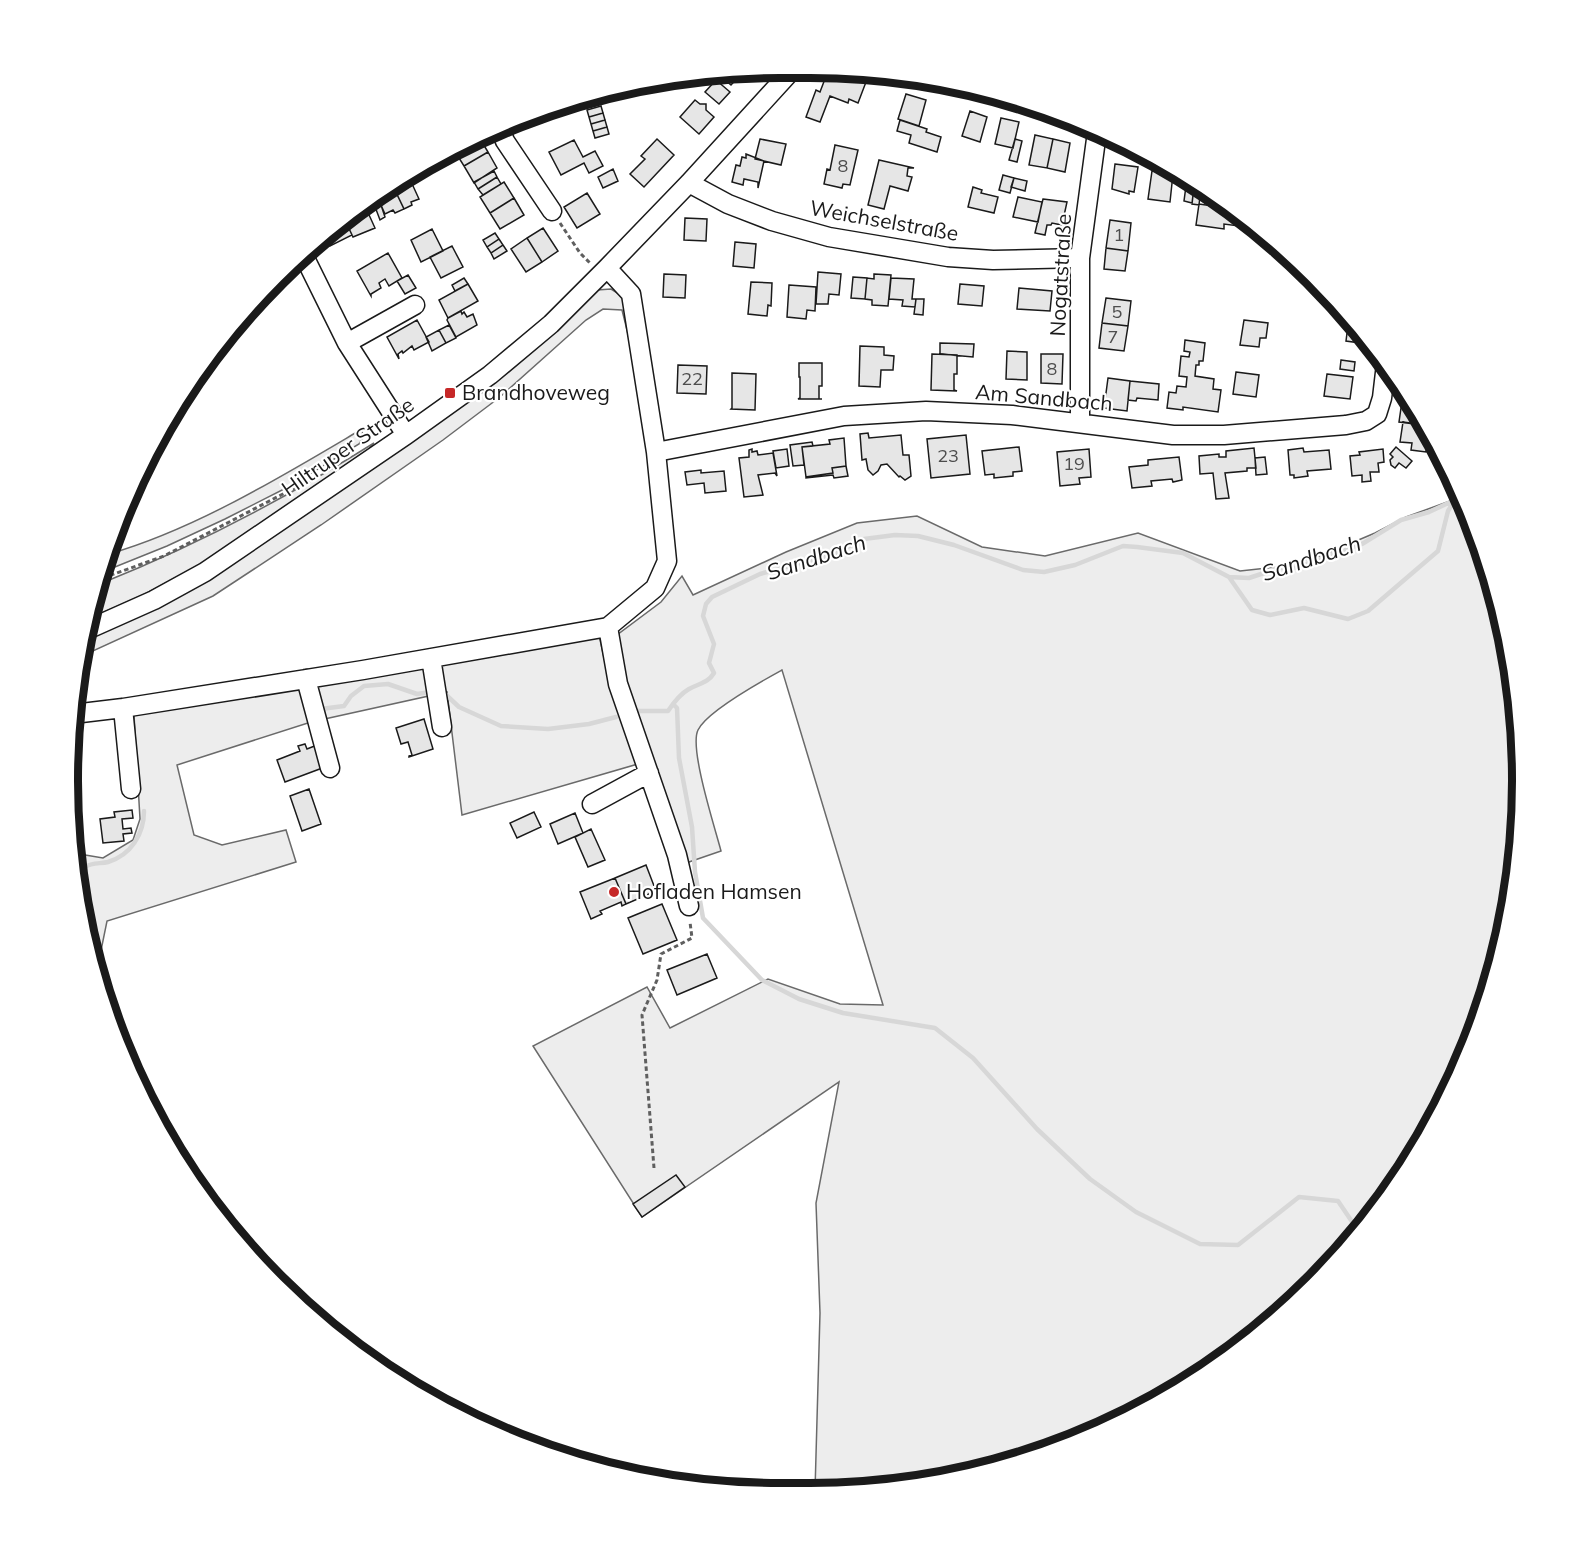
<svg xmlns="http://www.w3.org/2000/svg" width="1590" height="1561" font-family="Mulish,sans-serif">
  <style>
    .green { fill: #ededed; stroke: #6a6a6a; stroke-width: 1.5 }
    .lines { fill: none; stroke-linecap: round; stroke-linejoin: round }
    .stream { stroke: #d7d7d7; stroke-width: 4.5 }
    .building { fill: #e6e6e6; stroke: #1a1a1a; stroke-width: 1.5 }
    .minor-casing { stroke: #1a1a1a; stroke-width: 21 }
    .path { stroke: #5f5f5f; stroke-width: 3; stroke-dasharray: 4.5 3; stroke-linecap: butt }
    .minor { stroke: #fff; stroke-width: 18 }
    .poi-dot { fill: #c62828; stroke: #fff; stroke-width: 2 }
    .labels { text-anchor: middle; stroke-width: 4.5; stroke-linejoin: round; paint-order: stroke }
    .number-label { font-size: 18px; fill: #4d4d4d }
    .street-label { font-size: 21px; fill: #1a1a1a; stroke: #fff }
    .poi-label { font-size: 21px; fill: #1a1a1a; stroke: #fff; text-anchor: start }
    .water-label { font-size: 22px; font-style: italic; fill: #1a1a1a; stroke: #fff }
    .rim { fill: none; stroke: #1a1a1a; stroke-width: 8 }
  </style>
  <rect width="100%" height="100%" fill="#fff"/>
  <path class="green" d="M611 289 627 299 631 346 622 310 603 309 586 320 500 397 443 440 321 525 213 596 82 656 87 636 149 610 597 290Z
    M362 429 363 438 359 444 290 486 225 519 167 546 105 571 109 554C196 529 284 475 362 429Z
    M374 443 365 454 205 562 145 594 93 617 102 583C197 545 288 497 374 443Z
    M1461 497 1477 539 1521 734 1516 874 1485 1010 1427 1137 1345 1251 1243 1346 1125 1420 994 1469 856 1492 815 1491 820 1313 816 1203 839 1082 642 1217 533 1046 647 987 670 1028 768 979 840 1004 883 1005 782 670C762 681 707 711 698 730 689 748 715 828 721 851L686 863 638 764 462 815 447 692 311 722 177 765 194 835 222 845 286 830 296 862 107 921 96 975 92 965 73 853 103 858 133 840 140 819 134 715 599 635 610 685 617 635 661 602 682 576 693 595 786 552 857 523 917 516 982 547 1045 556 1138 533 1240 571 1277 567 1323 555 1375 533 1406 517Z"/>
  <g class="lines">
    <path class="stream" d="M1229 577 1252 610 1270 615 1304 608 1348 619 1368 611 1438 551 1448 511 1456 498
      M442 691 459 707 501 726 548 729 589 724 616 717
      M673 704 677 708 679 758 692 827 695 872 703 918 762 980 799 999 843 1013 935 1028 973 1058 1037 1129 1090 1179 1136 1212 1200 1244 1238 1245 1299 1197 1338 1201 1359 1232
      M321 709 344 706 351 696 364 686 388 684 417 694 431 692
      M634 711H668C674 702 680 694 689 689 700 683 708 683 714 673L709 663 714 644 703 616 706 604 712 597 760 574 833 554 864 539 895 535 918 536 954 545 1023 570 1044 572 1075 565 1123 546 1137 547 1183 553 1229 577 1249 578 1279 568H1295L1362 544 1401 520 1429 512 1461 497
      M79 885C79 878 79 872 85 867 92 862 101 864 108 862 131 855 144 834 144 811"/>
  </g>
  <path class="building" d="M744 71 731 85 718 74Z
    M828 71 839 75 841 73 840 76 848 79 849 76 866 82 858 103 849 99 848 103 830 96 820 122 806 117 816 90 820 92Z
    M716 80 730 92 719 104 705 92Z
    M906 94 926 100 919 126 898 119Z
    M695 100 700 104H706V110L714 117 699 134 680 117Z
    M573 102V107L547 118 544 111Z
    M601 106 603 113 589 117 587 110Z
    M544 111 547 118 529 124 526 116Z
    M970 111 987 117 980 142 962 136Z
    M603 113 605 120 591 124 589 117Z
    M1001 118 1019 122 1013 148 995 144Z
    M605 120 607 127 593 131 591 124Z
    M900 120 927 129 926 132 941 137 937 152 909 143 911 135 897 131Z
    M607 127 609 134 595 138 593 131Z
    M1035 135 1053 139 1047 168 1029 165Z
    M479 137 488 152 464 166 454 150Z
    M657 139 674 155 644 187 630 174 645 159 641 156Z
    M760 139 786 144 781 165 755 159Z
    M1015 139 1022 141 1017 162 1009 160Z
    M1053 139 1070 143 1065 172 1047 168Z
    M574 140 583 157 595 151 603 166 589 173 584 163 561 175 549 152Z
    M835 145 858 150 850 185 843 184 842 188 824 184 827 169 830 170Z
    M488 152 497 168 474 183 464 166Z
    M746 154 764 161 758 188V182L744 179 743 185 732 182 736 165 740 166 742 157 746 158Z
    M879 160 914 168H908L907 176 912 177 908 191 890 186 884 209 868 205Z
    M1115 164 1138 167 1134 192 1129 191V194L1112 189Z
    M613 169 618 181 603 188 598 177Z
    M494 171 497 177 478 189 474 182Z
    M1152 171 1173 174 1170 202 1148 199Z
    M408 175 419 199 411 202 412 205 404 209 392 184Z
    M1003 175 1014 178 1010 193 999 190Z
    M497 177 501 184 483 195 478 189Z
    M1014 178 1027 181 1025 191 1011 187Z
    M504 182 514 198 490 213 480 197Z
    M392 184 404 209 395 213 393 210 385 214 376 194Z
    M1186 186 1194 187 1192 203 1184 201Z
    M973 187 982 190 981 193 998 197 994 213 968 207Z
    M1194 187 1201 188 1199 205 1192 204Z
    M587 193 600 214 577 228 564 207Z
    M1018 197 1042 202 1038 222 1013 217Z
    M514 198 524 215 500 229 490 213Z
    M1043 199 1067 202 1062 225 1052 223 1051 225H1047L1045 235 1035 233Z
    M380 202 385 217 380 220 374 204Z
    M1199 204 1226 208V206L1240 216 1239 226 1224 224V229L1196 225Z
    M365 206 375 228 353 237 345 220Z
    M685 218 707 219 706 241 684 240Z
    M345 220 352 235 330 246 326 236Z
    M1110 220 1131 223 1128 251 1106 248Z
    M543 228 558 251 542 262 527 238Z
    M432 229 443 251 421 262 411 240Z
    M495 233 499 239 487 247 483 240Z
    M527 238 542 262 526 272 511 249Z
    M499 239 503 245 491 253 487 247Z
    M735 242 756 244 754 268 733 266Z
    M503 245 507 251 494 259 491 253Z
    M452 246 463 267 441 278 430 257Z
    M1106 248 1128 251 1125 271 1104 269Z
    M388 253 402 278 389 286 385 279 379 283 381 288 371 294V296L357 271Z
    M818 272 841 274 839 295 829 294 828 304H816Z
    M664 274 686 275 685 298 663 297Z
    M874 274 891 275 888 306 872 305V300L865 299 867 278 874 279Z
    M408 275 416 288 405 294 397 281Z
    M853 277 867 278 865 299 851 298Z
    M464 278 468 284 455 291 452 285Z
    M891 278 914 279 912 299H916L915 307 902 306 903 300 889 299Z
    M751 282 772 283 771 306 768 305 767 316 748 314Z
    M468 284 478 301 448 318 439 300Z
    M960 284 984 286 982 306 958 304Z
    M789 285 816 287 815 311 807 310 806 319 787 317Z
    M1019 288 1052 291 1050 311 1017 309Z
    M1106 298 1131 301 1128 326 1102 323Z
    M916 299H924L923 315 914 314Z
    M461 311 462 314 464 312 467 317 473 314 477 325 456 337 447 320 448 318Z
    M1345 314 1368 339 1367 344 1346 341 1348 325H1343Z
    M417 320 429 342 414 350 412 346 403 353 402 351 398 354 399 359 387 337Z
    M1244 320 1268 323 1266 338H1260L1259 347 1240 345Z
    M1102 323 1128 326 1124 351 1099 348Z
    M449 325 456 338 446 343 439 330Z
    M439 330 446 343 432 351 426 337Z
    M1185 340 1205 343 1203 361H1199V365H1196L1195 376 1214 379 1213 389 1221 390 1218 412 1183 407V410L1167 408 1169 392 1176 393 1177 386 1186 387 1187 377 1179 376 1181 356 1189 357 1190 352 1184 351Z
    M940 343 974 344 973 357 940 354Z
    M860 346 884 347V355L894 356 893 370H881L880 387 859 386Z
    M1007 351 1027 352V380L1006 379Z
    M932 354 957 355V374H954V390L957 391 931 390Z
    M1041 354H1063L1062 384 1041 383Z
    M1341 360 1355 362 1354 371 1340 369Z
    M799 363H822V386H819V399H822H798L800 398V377H799Z
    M678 365 707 366 706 394 677 393Z
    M1236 372 1259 375 1256 397 1233 394Z
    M732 373 756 374 755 410 731 409 732 408Z
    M1327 374 1353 377 1350 399 1324 396Z
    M1108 378 1130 381 1127 411 1104 408Z
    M1130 381 1159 384 1158 400 1137 398 1136 401 1128 400Z
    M1402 401 1410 402 1424 425 1399 422Z
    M1403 422 1424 425 1423 438 1428 439 1426 452 1411 450 1412 443 1400 442Z
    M868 433 869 438 901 435 903 455H909L911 476 905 480 900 476 899 477 887 464 881 465 878 471 873 475 868 470 866 459 862 460 860 434Z
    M966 435 970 474 931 478 927 439Z
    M844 438 846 466 832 468 833 473 806 477 802 447 830 444 829 440Z
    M812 442 813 446 802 447 804 465 793 466 790 445Z
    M1019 447 1022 471 1013 472V476L994 478V474L985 475 982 451Z
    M1396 447 1412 461 1406 468 1399 463 1395 468 1391 465 1390 460 1393 457 1390 454Z
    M1254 448 1256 468H1247V471L1225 473 1229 498 1216 499 1213 473 1200 474 1199 456 1219 454V457H1226V451Z
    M1303 448 1304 452 1329 450 1331 469 1307 471 1308 476 1294 478V475H1290L1288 450Z
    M752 449V452L757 451 758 455 773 453 777 476 775 473 758 475 763 495 744 497 739 458 749 457V450Z
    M787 449 789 466 776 468 773 451Z
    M1089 449 1091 477 1079 478 1080 484 1060 486 1057 452Z
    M1383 449 1384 462 1378 463 1379 472H1370L1371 481 1362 482V475L1352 476 1350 456 1360 455 1359 452Z
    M1179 457 1182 480 1173 482 1172 479 1151 481 1152 486 1132 488 1129 467 1148 465V460Z
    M1265 457 1267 474 1256 475 1255 458Z
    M846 466 848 476 834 478 833 475 806 478V477L833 473 832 468Z
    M701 470V473L724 471 726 491 705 493 704 483 687 485 685 472Z
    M424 719 433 749 409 757V756L412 755 408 742 401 744 396 728Z
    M305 744 307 749 317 745 325 767 285 782 277 760 300 751 298 746Z
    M309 789 321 824 302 831 290 796Z
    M132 810 133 818 122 819 123 829 131 828 132 833 123 834 124 841 103 843 100 819 115 817 114 812Z
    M534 812 541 827 517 838 510 823Z
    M575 813 583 833 558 844 550 824Z
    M591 829 605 860 588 867 575 837Z
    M646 865 656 891 626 904 615 878Z
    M615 878 626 904 622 906 621 902 600 911 602 914 591 919 580 892Z
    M662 904 677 940 643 954 628 918Z
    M707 954 717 978 677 995 667 970Z
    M676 1175 685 1187 642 1217 633 1204Z"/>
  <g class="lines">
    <defs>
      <path id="minor" d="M499 126 505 141 552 211
        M689 183 728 204 772 221 829 237 948 257 993 260 1080 258
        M303 254 347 343 406 435
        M607 268 631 294 656 452 667 561 655 588 608 627
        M347 343 415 305
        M1080 422V258L1097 132
        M656 452 844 416 926 411 1012 415 1173 435H1224L1346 425 1366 421 1377 414 1382 398 1386 364
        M89 629 154 600 205 572 406 435 490 375 551 324 607 268 689 183 794 68
        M431 658 442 727
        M306 679 330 768
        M123 708 131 789
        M73 714 123 708 363 670 608 627 618 684 677 855 689 906
        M592 804 649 773"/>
    </defs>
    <use href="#minor" class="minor-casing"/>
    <path class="path" d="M560 223 580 253 590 263
      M103 578 164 556 302 484
      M654 1168 642 1015 657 980 661 954 692 938 690 922"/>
    <use href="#minor" class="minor"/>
  </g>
  <g class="poi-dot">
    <rect x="444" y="387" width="12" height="12" rx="3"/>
    <circle cx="614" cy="892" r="6"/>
  </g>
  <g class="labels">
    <g class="number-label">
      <text x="843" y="172">8</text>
      <text x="1119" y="241">1</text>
      <text x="1117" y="318">5</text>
      <text x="1113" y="343">7</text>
      <text x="1052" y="375">8</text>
      <text x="692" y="385">22</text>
      <text x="948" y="462">23</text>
      <text x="1074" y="470">19</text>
    </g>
    <g class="street-label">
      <text transform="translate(884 221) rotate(10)" y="7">Weichselstraße</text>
      <text transform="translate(1061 275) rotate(-87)" y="7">Nogatstraße</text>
      <text transform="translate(1044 398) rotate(5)" y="7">Am Sandbach</text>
      <text transform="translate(348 447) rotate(-35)" y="7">Hiltruper Straße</text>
    </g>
    <g class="poi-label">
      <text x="462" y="400">Brandhoveweg</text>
      <text x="626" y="899">Hofladen Hamsen</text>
    </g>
    <g class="water-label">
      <text transform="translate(816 557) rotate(-18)" y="8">Sandbach</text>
      <text transform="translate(1311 558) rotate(-18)" y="8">Sandbach</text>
    </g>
  </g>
  <path d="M0 0H1590V1561H0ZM780 78H810A702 702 0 0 1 1512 780V781A702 702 0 0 1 810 1483H780A702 702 0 0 1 78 781V780A702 702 0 0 1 780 78Z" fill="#fff" fill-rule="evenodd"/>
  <path class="rim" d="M780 78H810A702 702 0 0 1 1512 780V781A702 702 0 0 1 810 1483H780A702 702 0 0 1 78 781V780A702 702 0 0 1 780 78Z"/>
</svg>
